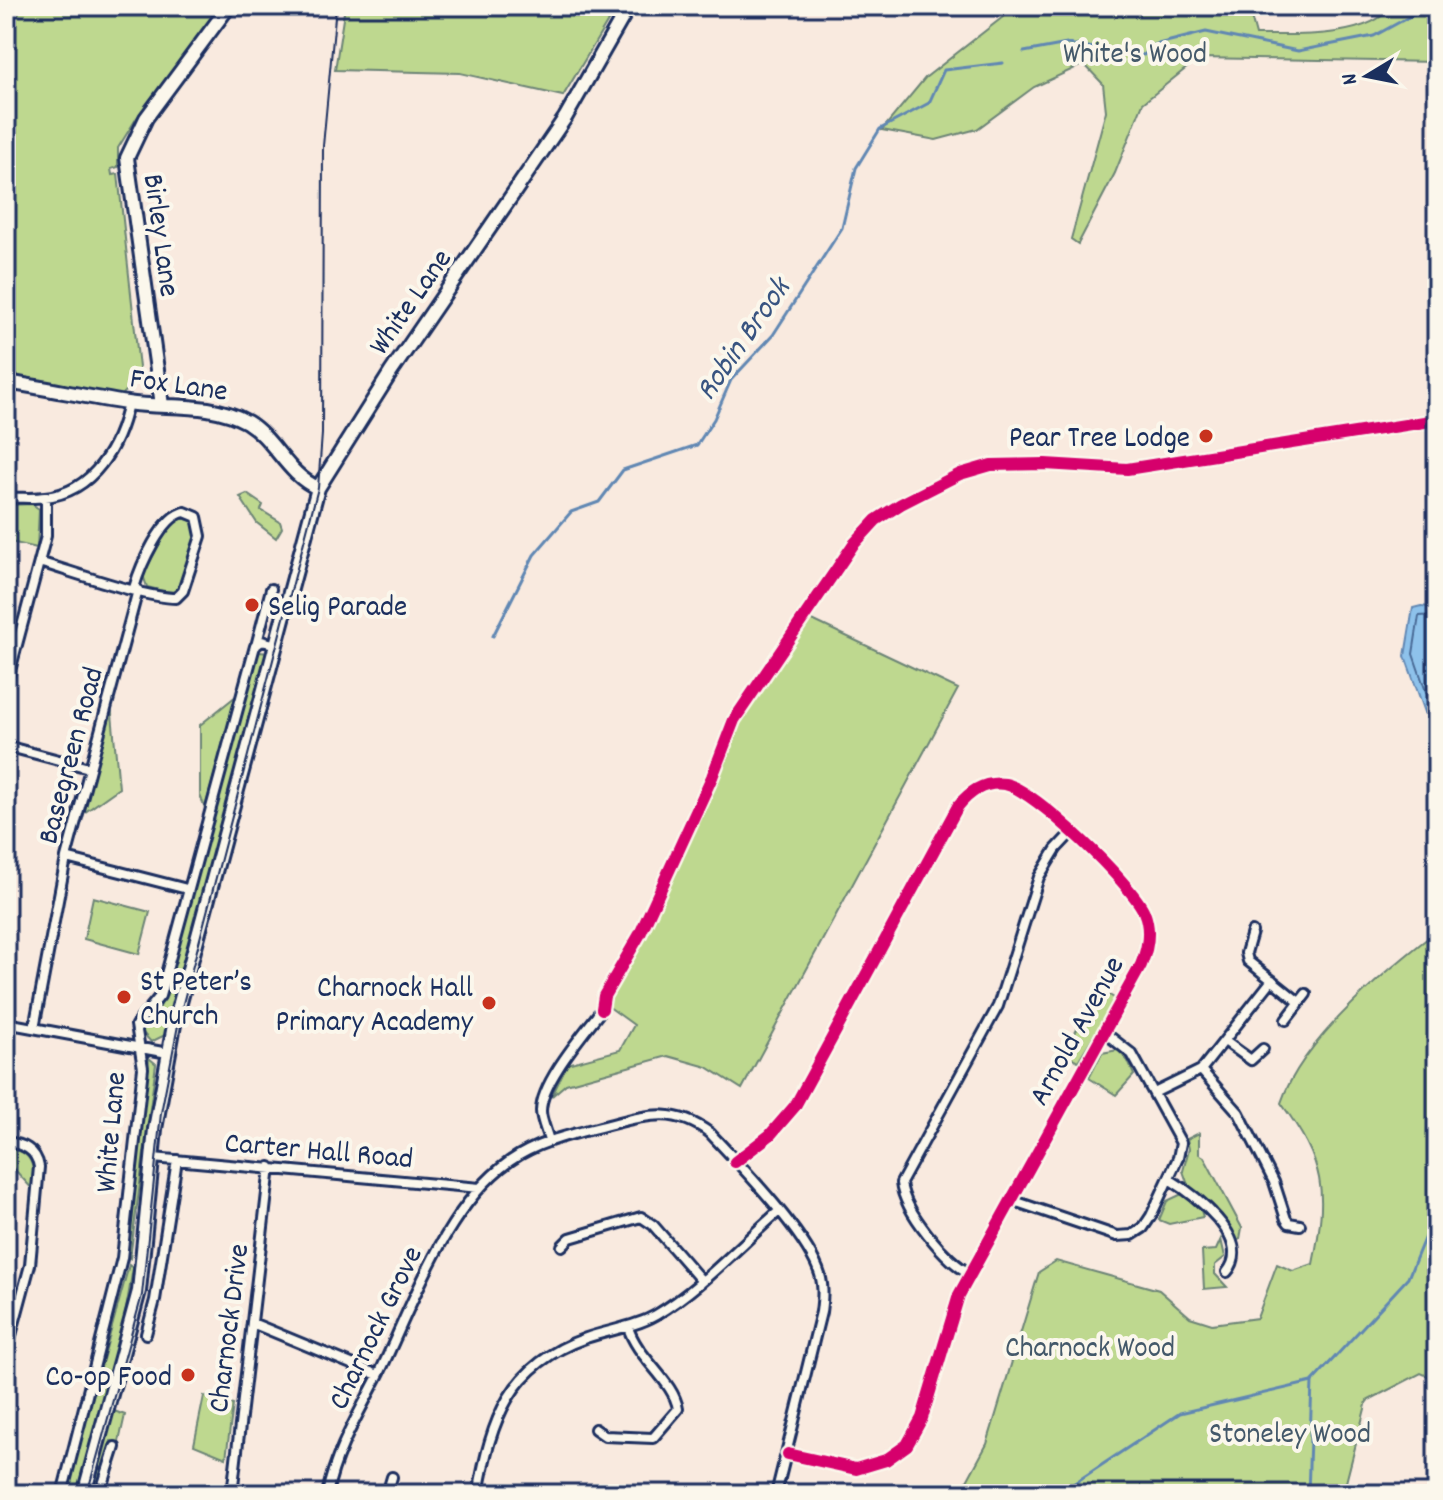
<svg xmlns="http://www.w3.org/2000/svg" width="1443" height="1500" font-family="Dekko,sans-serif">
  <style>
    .green { fill: #bed88f; stroke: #6c8476; stroke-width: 2 }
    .water { fill: #8ec2eb; stroke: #6087b3; stroke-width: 2 }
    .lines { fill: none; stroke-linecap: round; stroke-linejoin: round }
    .shore { stroke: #496a96; stroke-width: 2 }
    .stream { stroke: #6087b3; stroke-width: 3 }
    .street-casing { stroke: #1b2f5e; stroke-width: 14 }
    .secondary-casing { stroke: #1b2f5e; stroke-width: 18 }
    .street { stroke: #fbf7ec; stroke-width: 8 }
    .secondary { stroke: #fbf7ec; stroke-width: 12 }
    .tram { stroke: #1b2f5e; stroke-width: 2 }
    .cycleway-casing { stroke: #fbf7ec; stroke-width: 17 }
    .cycleway { stroke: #d6006c; stroke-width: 12 }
    .poi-dot { fill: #c8321e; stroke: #fbf7ec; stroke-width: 3 }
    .labels { text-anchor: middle; stroke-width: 8; stroke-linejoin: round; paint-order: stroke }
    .park-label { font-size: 30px; fill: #44596a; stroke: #fbf7ec }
    .street-label { font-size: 30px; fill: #1b2f5e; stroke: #fbf7ec }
    .poi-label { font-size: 30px; fill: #1b2f5e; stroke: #fbf7ec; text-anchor: end }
    .water-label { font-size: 32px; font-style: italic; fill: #385481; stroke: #fbf7ec }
  </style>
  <rect width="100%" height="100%" fill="#f9eadf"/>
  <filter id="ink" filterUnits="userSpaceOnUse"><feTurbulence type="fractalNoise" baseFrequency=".0125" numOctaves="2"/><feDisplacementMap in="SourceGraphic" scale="16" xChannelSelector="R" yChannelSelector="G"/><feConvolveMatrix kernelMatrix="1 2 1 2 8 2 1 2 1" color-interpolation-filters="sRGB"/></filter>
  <g filter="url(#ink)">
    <path class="green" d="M6 6H223L136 119 118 148V167L111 169 112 175 118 174 140 377 120 397 6 378Z
      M345 6H617L563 96 460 73 335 70Z
      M1017 6H1248L1256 35C1292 35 1370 39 1391 6H1437V62L1199 58 1143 103 1115 173 1078 244 1071 239 1106 111 1103 84 1084 64 1034 87 977 129 936 140 882 130 925 78Z
      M247 494 263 505 261 510 280 522 282 528 276 538 257 523 240 497Z
      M32 504 39 509 37 548 6 541 9 505Z
      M181 518 195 521 198 534 180 589 171 593 147 587 143 575 169 526Z
      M808 618 958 689 742 1089 707 1067 668 1056 566 1084 552 1096 567 1064 620 1050 634 1025 605 1004 631 959 685 848 742 712Z
      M259 652 269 653 165 1035 151 1042 142 1032V1026L160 1007 164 995Z
      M236 696 205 808 200 795V725Z
      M111 703 119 788 81 815Z
      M93 897 150 912 139 954 84 939Z
      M1437 931V1380L1421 1373 1367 1401 1343 1494H960L987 1444 1039 1272 1056 1261 1159 1290 1190 1317 1212 1324 1257 1318 1277 1264 1293 1271 1313 1264C1328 1191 1325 1163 1281 1103 1302 1040 1385 971 1437 931Z
      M1099 989 1116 999 1078 1061 1064 1053Z
      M1118 1050 1128 1061 1134 1075 1116 1095 1089 1078 1102 1053Z
      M149 1058 156 1064 130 1258 127 1255Z
      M1199 1133V1154L1204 1157 1242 1228 1240 1239 1235 1242 1216 1208 1188 1185 1183 1171 1189 1149 1187 1139Z
      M6 1147C33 1151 35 1166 34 1191L6 1160Z
      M1182 1194 1200 1207 1203 1217 1169 1224 1159 1220 1167 1201Z
      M1221 1239 1225 1257 1215 1265V1274L1227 1287 1204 1289 1202 1251 1216 1250Z
      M129 1265 133 1268 120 1345 76 1494H66Z
      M204 1396 233 1405 226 1458 194 1445Z
      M114 1411 125 1415 119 1442 111 1441 96 1494H90Z"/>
    <path class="water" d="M1421 606 1437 608V721L1426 715 1405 656 1413 608Z"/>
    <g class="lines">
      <path class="shore" d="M1437 615 1419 616 1413 654 1432 709 1437 712"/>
      <path class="stream" d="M1024 52 1067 44 1144 55 1154 45 1206 32 1298 51 1374 36 1429 6
        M493 636 534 555 571 512 599 502 623 470 697 445 714 419 731 380 773 335 842 228 856 168 880 129 929 103 944 70 1003 63
        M1058 1494 1180 1413 1312 1382 1408 1278 1437 1207
        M1308 1494 1312 1382"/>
      <defs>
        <path id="street" d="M6 498C19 497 32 499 45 497 94 492 119 446 128 403
          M39 562C73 572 145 598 176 598L183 591 201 536 197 517 185 512C162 515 140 567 134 588
          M256 646 271 589
          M6 686 46 536V497
          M6 746 89 768
          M66 858 187 889
          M1252 932 1246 953 1248 961 1299 1002
          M1286 1020 1306 994
          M6 1023 168 1053
          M34 1028 66 858 138 590
          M1226 1042 1251 1060 1263 1049
          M1201 1070 1239 1113 1274 1182 1286 1219 1289 1223 1300 1225
          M1154 1093 1201 1070 1272 980
          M549 1141C547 1132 541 1120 541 1111 541 1082 585 1032 602 1009
          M6 1142C23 1144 36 1149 39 1167L30 1265 6 1354
          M153 1158 480 1188
          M735 1162 770 1135 795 1106 958 806C970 791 986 781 1005 784 1034 789 1132 884 1144 912 1151 929 1148 948 1141 965L959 1295 922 1418 907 1445 886 1460 856 1469 788 1454
          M1169 1179C1192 1193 1255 1239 1227 1272
          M1011 1200 1117 1236 1132 1235 1143 1228 1151 1216 1178 1158 1181 1143 1132 1054 1105 1033
          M562 1246 570 1238 641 1217 653 1225 700 1279
          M971 1274C946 1262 904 1211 901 1183L998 1006 1039 877 1056 849 1072 832
          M252 1323 378 1375
          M146 1334 155 1300 177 1160
          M595 1429 605 1436 653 1438 678 1409C674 1381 637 1358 628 1327
          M62 1494 122 1258 143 1068 136 1025 160 996 255 646 262 641 277 645
          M100 1494 115 1447
          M232 1494 270 1167
          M327 1494C336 1449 360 1412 380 1372 413 1303 446 1206 510 1161 540 1140 578 1133 612 1124 650 1114 677 1108 710 1133 741 1166 802 1229 818 1269 824 1283 823 1297 821 1312L776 1494
          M387 1494 392 1477
          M478 1494C491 1420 509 1365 586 1338 609 1330 635 1327 656 1315 700 1289 739 1246 778 1212"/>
        <path id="secondary" d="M6 382C46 388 87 397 127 403 167 409 210 401 247 422 275 439 287 475 318 488
          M162 405 127 158 146 118 229 6
          M84 1494 139 1291 155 1129 174 1025 318 488 391 372 565 118 629 6"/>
      </defs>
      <use href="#street" class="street-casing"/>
      <use href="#secondary" class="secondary-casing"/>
      <use href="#street" class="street"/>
      <use href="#secondary" class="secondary"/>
      <path class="tram" d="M87 1494 142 1295 161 1113 180 1015 318 488 322 434 323 146 336 6"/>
      <defs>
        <path id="cycleway" d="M602 1009 604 996 640 934 712 777 734 720 853 545 876 520 901 504 960 474 991 465 1045 464 1127 469 1437 420
          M735 1162 770 1135 795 1106 958 806C970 791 986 781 1005 784 1034 789 1132 884 1144 912 1151 929 1148 948 1141 965L959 1295 922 1418 907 1445 886 1460 856 1469 788 1454"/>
      </defs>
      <use href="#cycleway" class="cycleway-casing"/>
      <use href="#cycleway" class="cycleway"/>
    </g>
  </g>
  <g class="poi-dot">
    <circle cx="1206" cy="436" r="8"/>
    <circle cx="252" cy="605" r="8"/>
    <circle cx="124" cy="997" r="8"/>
    <circle cx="489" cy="1003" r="8"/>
    <circle cx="188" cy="1375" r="8"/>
  </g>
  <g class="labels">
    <g class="park-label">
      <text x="1135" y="62">White's Wood</text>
      <text x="1090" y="1356">Charnock Wood</text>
      <text x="1290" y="1442">Stoneley Wood</text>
    </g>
    <g class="street-label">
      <text transform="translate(163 235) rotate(82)" y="10">Birley Lane</text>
      <text transform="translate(409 301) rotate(-55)" y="10">White Lane</text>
      <text transform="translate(179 383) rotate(8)" y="10">Fox Lane</text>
      <text transform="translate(69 755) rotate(-75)" y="10">Basegreen Road</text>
      <text transform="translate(1075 1030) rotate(-61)" y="10">Arnold Avenue</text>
      <text transform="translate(109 1132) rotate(-85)" y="10">White Lane</text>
      <text transform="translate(319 1149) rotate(5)" y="10">Carter Hall Road</text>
      <text transform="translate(374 1327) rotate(-64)" y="10">Charnock Grove</text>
      <text transform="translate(227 1328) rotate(-83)" y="10">Charnock Drive</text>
    </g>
    <g class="poi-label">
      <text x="1190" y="446">Pear Tree Lodge</text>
      <text x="268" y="615" text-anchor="start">Selig Parade</text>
      <text x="140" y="990" text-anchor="start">St Peter’s<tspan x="140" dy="34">Church</tspan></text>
      <text x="473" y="996">Charnock Hall<tspan x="473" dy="34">Primary Academy</tspan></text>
      <text x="172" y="1385">Co-op Food</text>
    </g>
    <g class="water-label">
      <text transform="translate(741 338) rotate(-55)" y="11">Robin Brook</text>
    </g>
  </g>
  <rect width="1443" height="1500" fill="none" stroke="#fbf7ec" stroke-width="32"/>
  <rect x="16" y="16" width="1411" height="1468" fill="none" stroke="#1b2f5e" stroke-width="3" filter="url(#ink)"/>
  <g transform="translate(1367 76) rotate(260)" stroke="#fbf7ec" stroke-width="6" paint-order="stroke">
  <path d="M0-6L14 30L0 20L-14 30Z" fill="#1b2f5e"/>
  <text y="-12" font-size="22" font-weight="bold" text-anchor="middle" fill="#1b2f5e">N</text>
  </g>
</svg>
